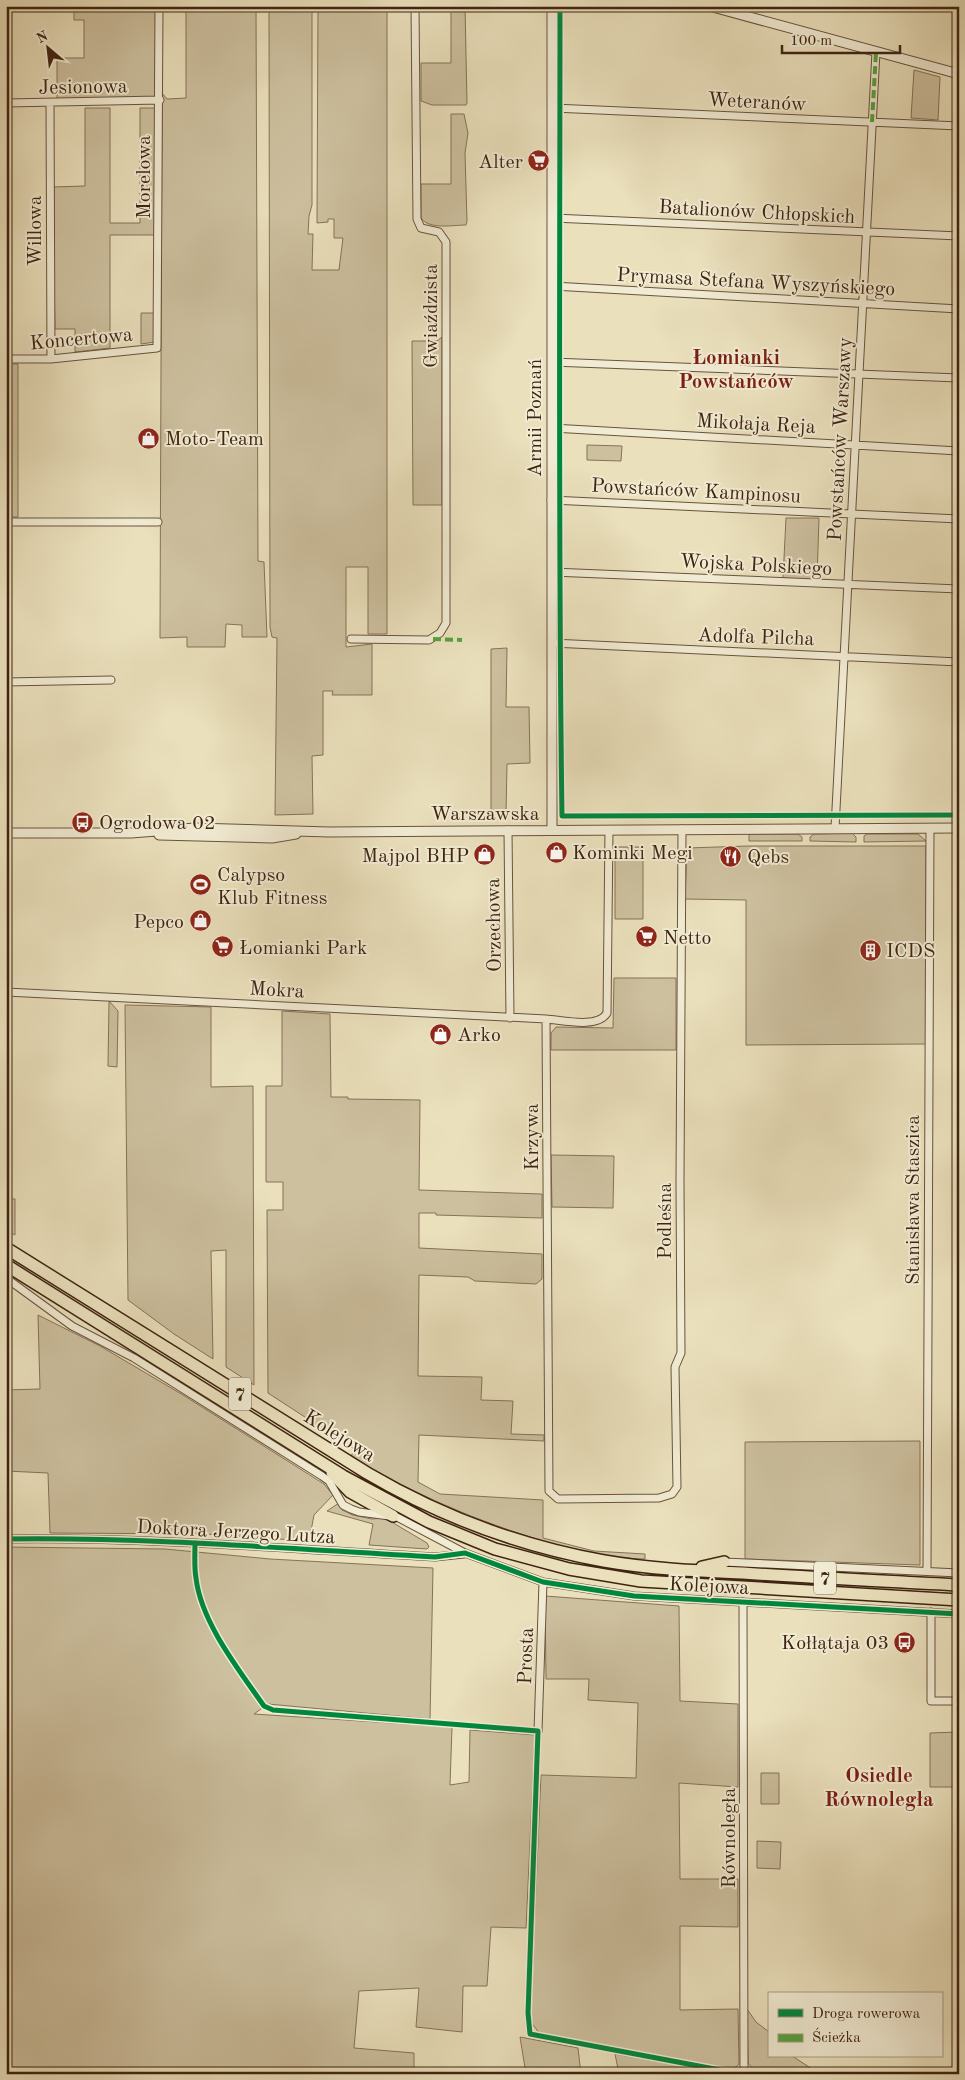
<svg xmlns="http://www.w3.org/2000/svg" width="965" height="2080" font-family="'Old Standard TT',serif">
  <style>
    .green { fill: #cdc09f; stroke: #867258 }
    .lines { fill: none; stroke-linecap: round; stroke-linejoin: round }
    .minor-casing { stroke: #6a533c; stroke-width: 9 }
    .tertiary-casing { stroke: #6a533c; stroke-width: 11 }
    .trunk-casing { stroke: #3f2411; stroke-width: 14 }
    .minor { stroke: #f1ebd3; stroke-width: 7 }
    .tertiary { stroke: #f1ebd3; stroke-width: 9 }
    .trunk { stroke: #eae0bc; stroke-width: 11 }
    .quiet { stroke: #54a33f; stroke-width: 4; stroke-dasharray: 8 4; stroke-linecap: butt }
    .cycleway-casing { stroke: #f1ebd3; stroke-width: 8 }
    .cycleway { stroke: #00873e; stroke-width: 5 }
    .labels { text-anchor: middle; stroke-width: 4; stroke-linejoin: round; paint-order: stroke }
    .shield { fill: #f1ebd3; stroke: #74604b; stroke-width: 1 }
    .shield-label { font-size: 19px; font-weight: bold; fill: #3f2411 }
    .street-label { font-size: 20px; fill: #3f2411; stroke: #f1ebd3 }
    .poi-label { font-size: 20px; fill: #3f2411; stroke: #f1ebd3; text-anchor: start }
    .neighbourhood-label { font-size: 21px; font-weight: bold; fill: #7a1f14; stroke: #f1ebd3 }
  </style>
  <rect width="100%" height="100%" fill="#eae0bc"/>
  <filter id="stains"><feTurbulence type="fractalNoise" baseFrequency=".004" numOctaves="4"/><feColorMatrix values="0 0 0 0 .2 0 0 0 0 .09 0 0 0 0 .02 0 0 0 .5 -.17"/></filter>
  <radialGradient id="worn" r=".72"><stop offset=".6" stop-color="#630" stop-opacity="0"/><stop offset="1" stop-color="#630" stop-opacity=".3"/></radialGradient>
  <path class="green" d="M74 6H156V99H57V58H84V20H74Z
    M186 6H256L258 561 264 562 267 637H242V625L226 624 225 647H187V637L160 638 162 93 167 99 186 98Z
    M269 6H312V205L309 216 308 234H313L312 270H339L343 238H334V219H328V222L317 223 318 6H387V634H368V567H346V647L372 644V695H332L333 691H323V755L312 756 313 814 275 815 277 638 272 637 270 627Z
    M451 6H465L467 103 466 105H432L421 101V63H451Z
    M914 70 940 77 938 120 911 118Z
    M85 108H110V223H140V108H157L158 235H110V348L75 352V329H55L52 187 85 186Z
    M451 114H464L468 133 465 153 467 221 466 225C453 225 429 230 421 218V184H451Z
    M141 313H157L155 342 141 344Z
    M442 337V505H413L412 341H437Z
    M6 364H18V517H6Z
    M587 445 622 446 621 461 587 460Z
    M786 518H819L817 580 783 578Z
    M507 648 506 707H529L530 763 507 764 506 813H491V649Z
    M852 833 856 837V842L810 841V837L814 834Z
    M749 834H798L802 837V841H749Z
    M867 834H918L926 841 864 842V836Z
    M748 846H926V1044L746 1045V900L685 899 687 848Z
    M615 847H643V919H615Z
    M614 978H676V1050H551V1033L556 1027 613 1028Z
    M109 1001 118 1011 117 1067 108 1066Z
    M125 1005 211 1007V1087L253 1086 254 1385 226 1367V1250L211 1251 213 1359 174 1334 128 1300Z
    M282 1011 330 1014 331 1097H348V1099L420 1100 419 1190 542 1194V1218L436 1215V1213H419V1248L542 1254V1279L536 1284 475 1281 468 1277 419 1275 418 1376 482 1377 481 1400 513 1401 511 1434 544 1435V1441L419 1435 418 1482 440 1494 543 1500V1538L594 1551 645 1554V1559C612 1559 579 1550 547 1542 478 1522 414 1494 351 1457L354 1449 268 1393 267 1210H283V1182H266V1086H282Z
    M551 1155 614 1156 613 1208 552 1207Z
    M6 1199H15V1235L6 1230Z
    M38 1315 100 1346 183 1395 324 1484 333 1495 314 1515 311 1531 323 1533 322 1542 206 1534 50 1533 48 1473 6 1471V1390L40 1389Z
    M920 1441V1565L745 1559V1442Z
    M339 1503 342 1510 353 1515 372 1519 385 1518 427 1543 429 1547 427 1549 369 1545 373 1524 327 1511Z
    M6 1547 165 1549 270 1559 433 1568 430 1719 268 1704 254 1714 452 1727 450 1785 469 1782 470 1730 535 1735 526 1928 491 1927 487 1986H463L462 2032 416 2027 419 1988 359 1991 354 2048 414 2053V2074H6Z
    M545 1596 679 1606 680 1701 738 1704V1787L679 1783 680 1879H738V1927L680 1926V2010L738 2009 739 2064 733 2070 540 2034 530 2021 541 1775 636 1778 638 1703 588 1700 589 1679H546Z
    M959 1732V1787H930V1733Z
    M761 1773H779V1804H761Z
    M757 1841 781 1842 780 1869 757 1868Z
    M747 2009 756 2022 769 2032V2056H792L820 2074H762L757 2073 748 2063Z
    M520 2037 578 2048 581 2074H526Z
    M615 2054 730 2074H619Z"/>
  <g class="lines">
    <defs>
      <path id="minor" d="M6 103 160 100
        M50 103 51 359
        M553 108 959 126
        M553 218 959 236
        M553 286 959 309
        M6 359H51L157 348 159 6
        M552 362 959 378
        M552 428 959 451
        M551 500 959 519
        M6 522H158
        M552 572 959 589
        M351 639 429 640 440 633 446 623V242L439 232 421 228 417 219 415 6
        M552 643 959 662
        M6 682 111 680
        M835 828 876 52
        M508 830 510 1018
        M609 830 607 1013C598 1029 562 1020 546 1019L549 1491 558 1499 659 1498 672 1494 677 1487 675 1367 681 1353 680 1182 682 829
        M6 992 546 1019
        M6 1278 72 1326 134 1358 322 1476 329 1481 343 1505 351 1509 359 1512 397 1517 465 1553 543 1582 634 1596 959 1614
        M6 1539C149 1537 292 1549 435 1557L464 1554
        M724 1562 959 1573
        M927 1571 930 828
        M743 1602 744 2074
        M931 1612V1701H959
        M538 1731 543 1582"/>
      <path id="tertiary" d="M709 6 959 74
        M552 830V6
        M6 833H131L195 828 329 832 959 828
        M159 835 272 838 296 834"/>
      <path id="trunk" d="M6 1248 367 1473C440 1516 520 1546 604 1561 650 1569 697 1571 743 1573 815 1578 887 1581 959 1585
        M6 1265 343 1476 429 1522 495 1549 569 1569 641 1581 959 1600
        M332 1473 350 1492 393 1516
        M702 1567 724 1562"/>
    </defs>
    <use href="#minor" class="minor-casing"/>
    <use href="#tertiary" class="tertiary-casing"/>
    <use href="#trunk" class="trunk-casing"/>
    <use href="#minor" class="minor"/>
    <use href="#tertiary" class="tertiary"/>
    <use href="#trunk" class="trunk"/>
    <path class="quiet" d="M872 122 876 52
      M433 639 462 640"/>
    <defs>
      <path id="cycleway" d="M560 6C560 277 558 546 562 816L959 815
        M6 1539C149 1537 292 1549 435 1557L465 1553 543 1582 634 1596 959 1614
        M195 1543C195 1555 194 1567 196 1578 201 1622 239 1670 264 1706L273 1710 538 1731 528 2013 530 2034 741 2074"/>
    </defs>
    <use href="#cycleway" class="cycleway-casing"/>
    <use href="#cycleway" class="cycleway"/>
  </g>
  <defs>
    <symbol id="supermarket-disc" viewBox="-11 -11 22 22"><circle r="9.5" fill="#8f2418" stroke="#f1ebd3"/><path d="M-6-5.5h2.5l.6 2H6L4.5 2H-2.5L-4.4-4H-6ZM-1.5 3.2a1.3 1.3 0 1 0 .1 0ZM3 3.2a1.3 1.3 0 1 0 .1 0Z" fill="#fff"/></symbol>
    <symbol id="shop-disc" viewBox="-11 -11 22 22"><circle r="9.5" fill="#8f2418" stroke="#f1ebd3"/><path d="M-5-2.5h2.3a2.7 3.5 0 0 1 5.4 0H5L5.5 6h-11ZM-1.5-2.5h3a1.5 2.3 0 0 0-3 0Z" fill="#fff"/></symbol>
    <symbol id="bus-disc" viewBox="-11 -11 22 22"><circle r="9.5" fill="#8f2418" stroke="#f1ebd3"/><path d="M-5-6H5V4H4V6H2V4H-2V6H-4V4H-5ZM-3.5-4V0h7V-4ZM-3.5 1.2v1.5H-2V1.2ZM2 1.2v1.5H3.5V1.2Z" fill="#fff"/></symbol>
    <symbol id="restaurant-disc" viewBox="-11 -11 22 22"><circle r="9.5" fill="#8f2418" stroke="#f1ebd3"/><path d="M-5-6h1v4h1v-4h1v4h1v-4h1v5L-1.5 .5V6h-2V.5L-5-1ZM5-6V6H3V1.5H1.5Q1.5-4 5-6Z" fill="#fff"/></symbol>
    <symbol id="stadium-disc" viewBox="-11 -11 22 22"><circle r="9.5" fill="#8f2418" stroke="#f1ebd3"/><path d="M0-5a6.5 5 0 1 0 0 10a6.5 5 0 1 0 0-10ZM-3.5-1.8h7v3.6h-7Z" fill="#fff"/></symbol>
    <symbol id="building-disc" viewBox="-11 -11 22 22"><circle r="9.5" fill="#8f2418" stroke="#f1ebd3"/><path d="M-4-6H4V6H1V3H-1V6H-4ZM-2.5-4.3h1.7v1.8h-1.7ZM.8-4.3h1.7v1.8H.8ZM-2.5-1h1.7V.8h-1.7ZM.8-1h1.7V.8H.8Z" fill="#fff"/></symbol>
  </defs>
  <g fill-rule="evenodd">
    <use href="#supermarket-disc" x="526" y="148" width="25" height="25"/>
    <use href="#shop-disc" x="136" y="426" width="25" height="25"/>
    <use href="#bus-disc" x="70" y="810" width="25" height="25"/>
    <use href="#shop-disc" x="544" y="840" width="25" height="25"/>
    <use href="#shop-disc" x="472" y="842" width="25" height="25"/>
    <use href="#restaurant-disc" x="718" y="844" width="25" height="25"/>
    <use href="#stadium-disc" x="188" y="872" width="25" height="25"/>
    <use href="#shop-disc" x="188" y="908" width="25" height="25"/>
    <use href="#supermarket-disc" x="634" y="924" width="25" height="25"/>
    <use href="#supermarket-disc" x="210" y="934" width="25" height="25"/>
    <use href="#building-disc" x="858" y="938" width="25" height="25"/>
    <use href="#shop-disc" x="428" y="1022" width="25" height="25"/>
    <use href="#bus-disc" x="892" y="1630" width="25" height="25"/>
  </g>
  <g class="labels">
    <g class="shield">
      <rect x="229" y="1377.5" width="22" height="33" rx="4"/>
      <rect x="814" y="1561.5" width="22" height="33" rx="4"/>
    </g>
    <g class="shield-label">
      <text x="240" y="1401">7</text>
      <text x="825" y="1585">7</text>
    </g>
    <g class="street-label">
      <text transform="translate(83 86) rotate(-1)" y="7">Jesionowa</text>
      <text transform="translate(757 101) rotate(3)" y="7">Weteranów</text>
      <text transform="translate(143 177) rotate(-90)" y="7">Morelowa</text>
      <text transform="translate(757 211) rotate(3)" y="7">Batalionów Chłopskich</text>
      <text transform="translate(34 231) rotate(-90)" y="7">Willowa</text>
      <text transform="translate(756 281) rotate(3)" y="7">Prymasa Stefana Wyszyńskiego</text>
      <text transform="translate(430 316) rotate(-90)" y="7">Gwiaździsta</text>
      <text transform="translate(81 338) rotate(-5)" y="7">Koncertowa</text>
      <text transform="translate(534 418) rotate(-90)" y="7">Armii Poznań</text>
      <text transform="translate(756 423) rotate(3)" y="7">Mikołaja Reja</text>
      <text transform="translate(839 439) rotate(-87)" y="7">Powstańców Warszawy</text>
      <text transform="translate(696 490) rotate(3)" y="7">Powstańców Kampinosu</text>
      <text transform="translate(756 564) rotate(3)" y="7">Wojska Polskiego</text>
      <text transform="translate(756 636) rotate(2)" y="7">Adolfa Pilcha</text>
      <text x="485" y="820">Warszawska</text>
      <text transform="translate(493 925) rotate(-91)" y="7">Orzechowa</text>
      <text transform="translate(277 989) rotate(3)" y="7">Mokra</text>
      <text transform="translate(531 1137) rotate(-90)" y="7">Krzywa</text>
      <text transform="translate(912 1200) rotate(-90)" y="7">Stanisława Staszica</text>
      <text transform="translate(664 1221) rotate(-90)" y="7">Podleśna</text>
      <text transform="translate(340 1435) rotate(32)" y="7">Kolejowa</text>
      <text transform="translate(236 1531) rotate(3)" y="7">Doktora Jerzego Lutza</text>
      <text transform="translate(709 1585) rotate(3)" y="7">Kolejowa</text>
      <text transform="translate(525 1656) rotate(-88)" y="7">Prosta</text>
      <text transform="translate(728 1838) rotate(-90)" y="7">Równoległa</text>
    </g>
    <g class="poi-label">
      <text x="523" y="168" text-anchor="end">Alter</text>
      <text x="165" y="445">Moto-Team</text>
      <text x="99" y="829">Ogrodowa 02</text>
      <text x="572" y="859">Kominki Megi</text>
      <text x="469" y="862" text-anchor="end">Majpol BHP</text>
      <text x="747" y="863">Qebs</text>
      <text x="217" y="881">Calypso<tspan x="217" dy="23">Klub Fitness</tspan></text>
      <text x="184" y="928" text-anchor="end">Pepco</text>
      <text x="663" y="944">Netto</text>
      <text x="239" y="954">Łomianki Park</text>
      <text x="886" y="957">ICDS</text>
      <text x="457" y="1041">Arko</text>
      <text x="889" y="1649" text-anchor="end">Kołłątaja 03</text>
    </g>
    <g class="neighbourhood-label">
      <text x="736" y="364">Łomianki<tspan x="736" dy="24">Powstańców</tspan></text>
      <text x="879" y="1782">Osiedle<tspan x="879" dy="24">Równoległa</tspan></text>
    </g>
  </g>
  <rect width="965" height="2080" fill="none" stroke="#eae0bc" stroke-width="25"/>
  <rect x="8" y="8" width="950" height="2065" fill="none" stroke="#3f2411" stroke-width="2.5"/>
  <rect x="12" y="12" width="940" height="2055" fill="none" stroke="#3f2411"/>
  <rect x="768" y="1992" width="175" height="65" fill="#f1ebd3" stroke="#aa9b85"/>
  <rect x="778" y="2009" width="25" height="8" fill="#00873e" stroke="#aa9b85"/>
  <text x="812" y="2018" font-size="15" fill="#3f2411">Droga rowerowa</text>
  <rect x="778" y="2034" width="25" height="8" fill="#54a33f" stroke="#aa9b85"/>
  <text x="812" y="2042" font-size="15" fill="#3f2411">Ścieżka</text>
  <g transform="translate(48 48) rotate(332)" stroke="#f1ebd3" stroke-width="4" paint-order="stroke">
  <path d="M0-4L9 19L0 12L-9 19Z" fill="#3f2411"/>
  <text y="-8" font-size="14" font-weight="bold" text-anchor="middle" fill="#3f2411">N</text>
  </g>
  <path d="M782 45v8h118v-8" fill="none" stroke="#3f2411" stroke-width="2.5"/>
  <text x="790" y="45" font-size="15" fill="#3f2411" stroke="#f1ebd3" stroke-width="4" paint-order="stroke">100 m</text>
  <rect width="100%" height="100%" filter="url(#stains)"/>
  <rect width="100%" height="100%" fill="url(#worn)"/>
</svg>
